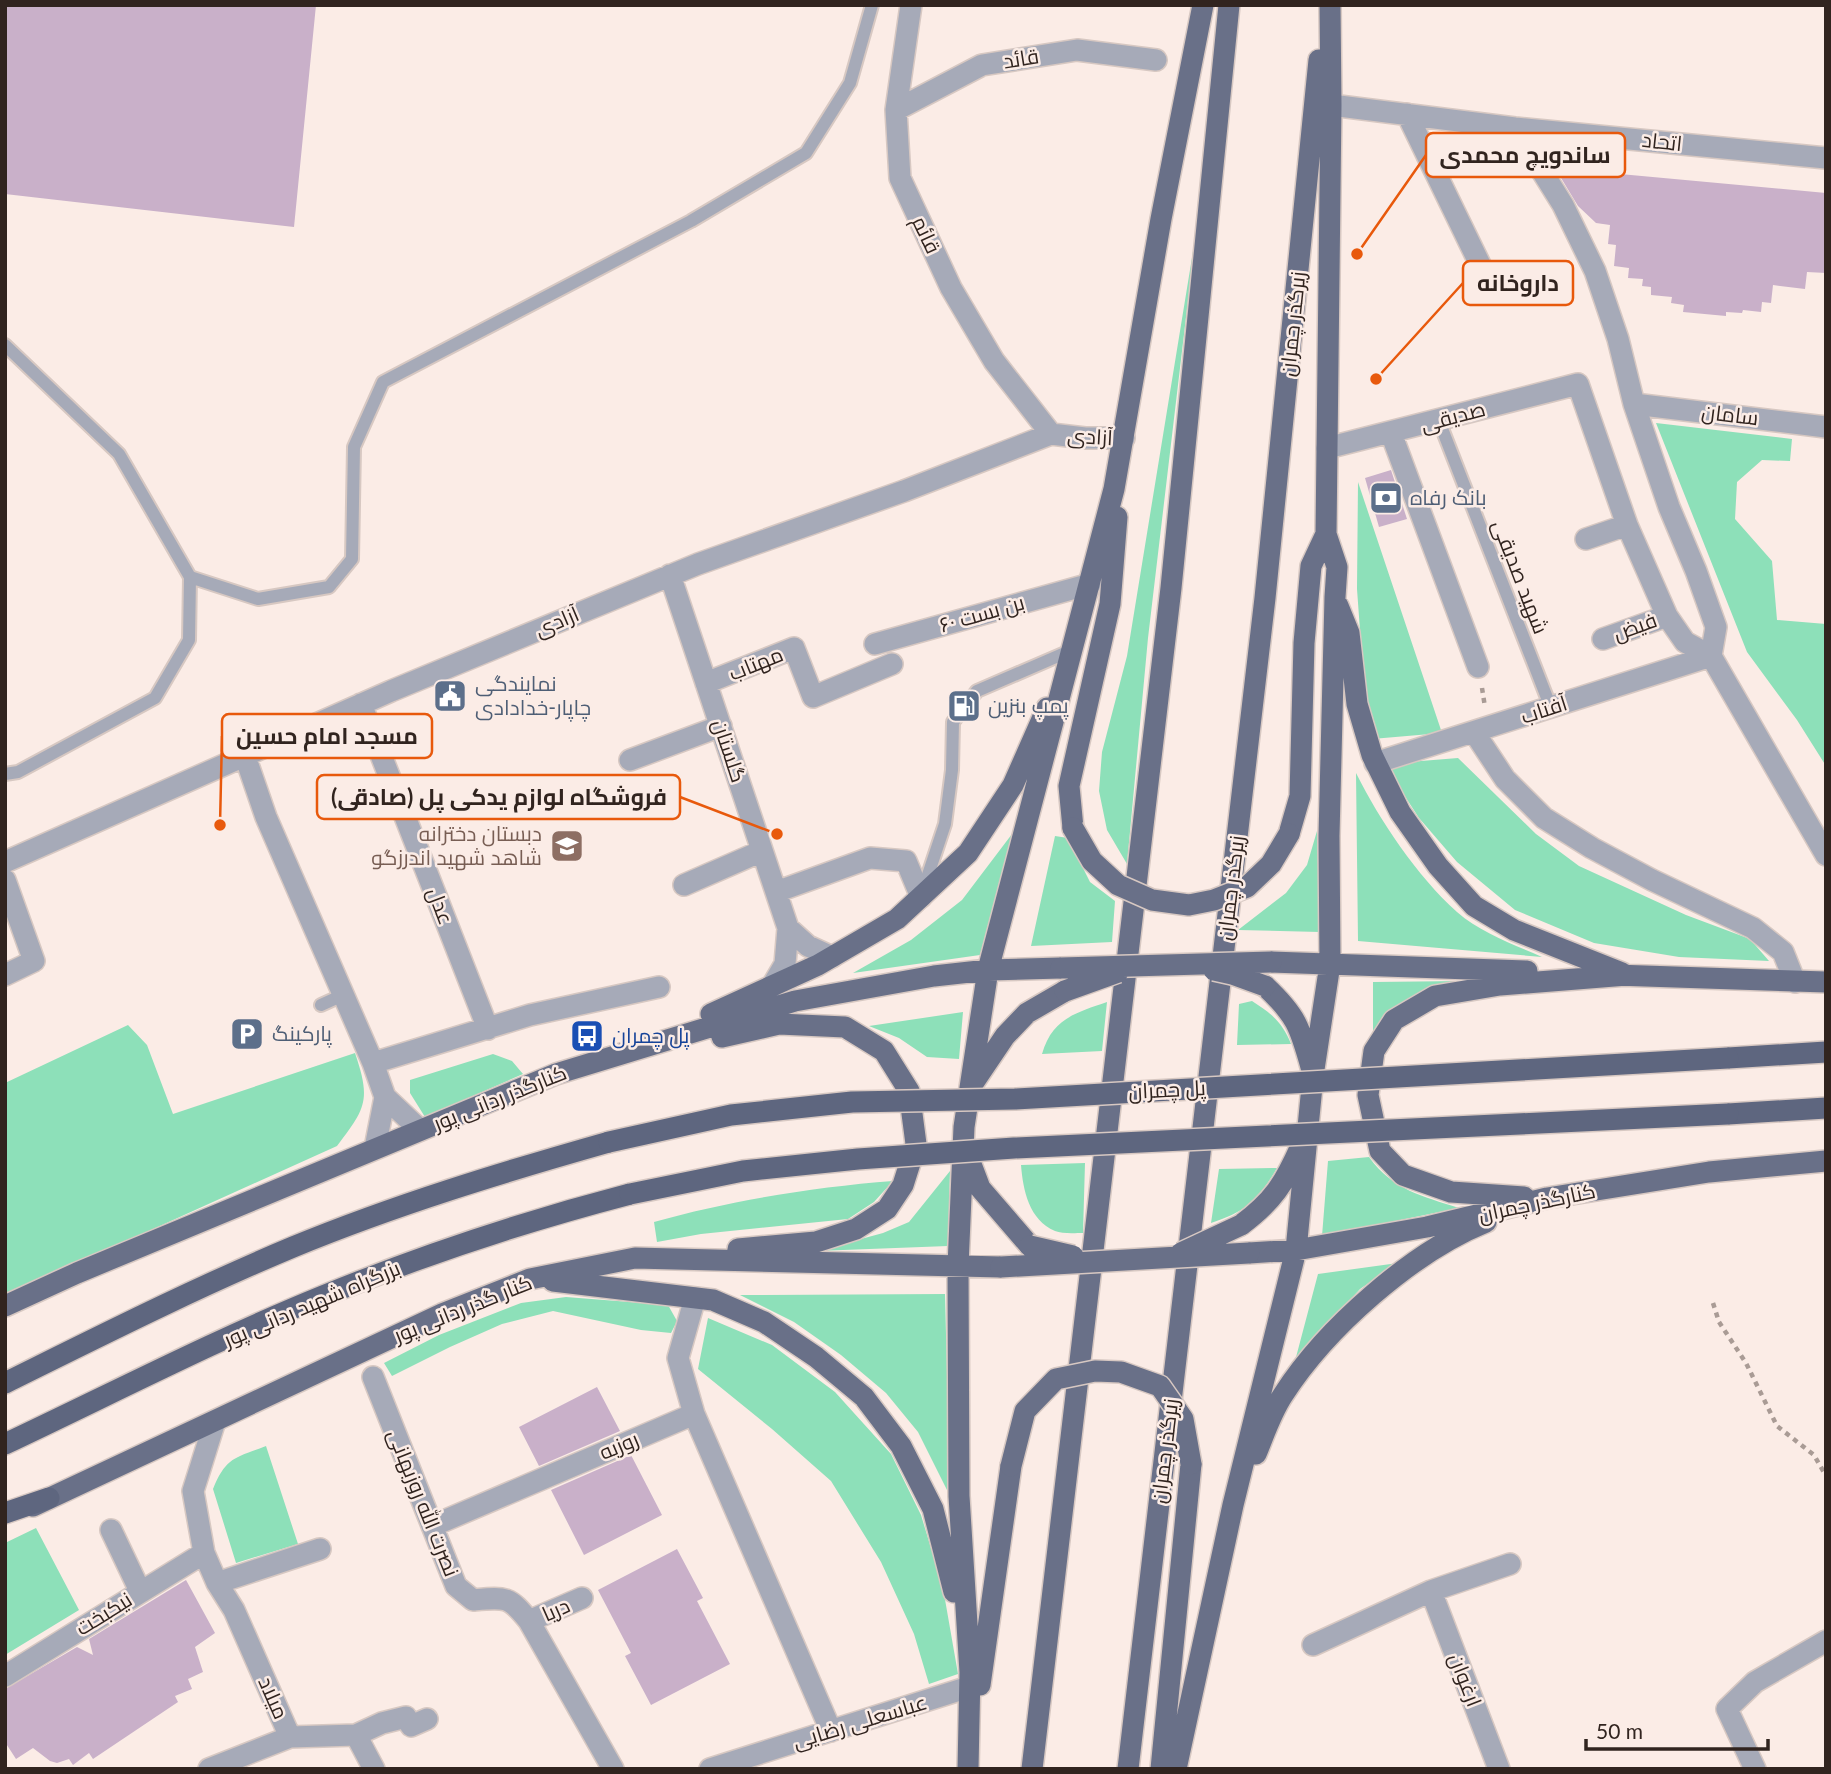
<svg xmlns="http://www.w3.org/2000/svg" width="1831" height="1774" font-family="Lato,Cairo,sans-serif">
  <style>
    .green { fill: #8de0b9 }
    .building { fill: #c9b0c9 }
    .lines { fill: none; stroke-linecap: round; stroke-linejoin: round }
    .service-casing { stroke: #d7c8c2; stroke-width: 16 }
    .minor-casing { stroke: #d7c8c2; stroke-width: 24 }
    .primary-casing { stroke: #d7c8c2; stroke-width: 24 }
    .trunk-casing { stroke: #d7c8c2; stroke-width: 24 }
    .path { stroke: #a99b95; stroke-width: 4.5; stroke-dasharray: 5 5; stroke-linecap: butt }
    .service { stroke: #a6aab8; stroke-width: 12 }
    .minor { stroke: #a6aab8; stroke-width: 21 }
    .primary { stroke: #697088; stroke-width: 21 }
    .trunk { stroke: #5e667f; stroke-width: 21 }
    .primary-bridge-casing { stroke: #d7c8c2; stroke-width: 24; stroke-linecap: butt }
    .trunk-bridge-casing { stroke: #d7c8c2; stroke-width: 24; stroke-linecap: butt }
    .primary-bridge { stroke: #697088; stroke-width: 21 }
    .trunk-bridge { stroke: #5e667f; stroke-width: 21 }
    .labels { text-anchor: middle; stroke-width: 5; stroke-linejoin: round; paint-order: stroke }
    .street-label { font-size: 21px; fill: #31241f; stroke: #fbece6 }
    .service-label { font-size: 21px; fill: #4e5e75; stroke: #fbece6; text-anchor: start }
    .education-label { font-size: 21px; fill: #785e54; stroke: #fbece6; text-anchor: end }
    .transit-label { font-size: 21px; fill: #164399; stroke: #fbece6; text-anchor: start }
    .leader { fill: none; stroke: #e8590c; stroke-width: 2.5 }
    .callout-dot { fill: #e8590c; stroke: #fbece6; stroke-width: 2.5 }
    .callout { fill: #fbece6; stroke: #e8590c; stroke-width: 2.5 }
    .callout-label { font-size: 23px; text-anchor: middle; font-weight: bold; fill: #31241f }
  </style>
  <rect width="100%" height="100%" fill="#fbece6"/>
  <path class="green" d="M1196 233 1148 638 1127 864 1107 830 1099 791 1102 752 1127 656Z
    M1656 423 1792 439 1790 461 1762 460 1737 482 1735 519 1772 561 1777 620 1826 624V766L1797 720 1747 652Z
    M1358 482 1442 733 1372 739 1363 672 1357 589Z
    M1458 758 1536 834 1579 866 1686 915 1750 939 1769 961 1679 957 1594 943 1515 910 1457 862 1419 818 1384 764Z
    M1356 773C1380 821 1417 876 1457 912 1481 933 1513 944 1542 957L1358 941Z
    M1317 831 1320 932 1238 930 1286 893 1307 865Z
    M1012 834 980 955 853 973 911 940 962 900Z
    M1055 836 1068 838 1090 882 1115 901 1112 942 1031 946Z
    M1463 981C1419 990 1402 998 1373 1033V982Z
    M1252 1001C1271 1013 1283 1023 1291 1044L1237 1045 1239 1004Z
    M1107 1002 1102 1051 1042 1054C1052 1019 1075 1013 1107 1002Z
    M963 1012 959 1059 927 1057 899 1038 869 1026Z
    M128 1025 147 1045 173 1114 355 1053C371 1100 366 1108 337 1146L5 1296V1083Z
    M493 1054 512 1061 523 1074 425 1117 410 1093V1080Z
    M1369 1157C1393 1190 1422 1196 1459 1208L1322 1236 1328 1161Z
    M1085 1163 1083 1233C1075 1233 1062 1234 1055 1231 1029 1220 1023 1190 1021 1165Z
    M1277 1168C1259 1199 1246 1212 1211 1223L1219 1169Z
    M950 1171 948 1246 817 1251 883 1233 909 1222Z
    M893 1181 874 1202 848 1219 701 1234 657 1242 654 1222C729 1201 814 1187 893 1181Z
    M1398 1263 1360 1289 1295 1361 1318 1274Z
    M945 1294 950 1496 918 1432 886 1393 841 1355 794 1322 740 1295Z
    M566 1297 668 1305 677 1321 671 1333 641 1330 553 1311 502 1324 450 1347 392 1376 384 1363 439 1335 521 1303Z
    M708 1318 772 1345 835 1392 891 1454 921 1515 943 1588 958 1674 929 1684 914 1634 881 1562 831 1481 772 1429 698 1369Z
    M266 1446 298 1544 236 1563 213 1489C226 1457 235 1458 266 1446Z
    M36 1528 79 1610 5 1655V1543Z"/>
  <path class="building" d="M5 5H316L294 227 5 194Z
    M1555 168 1826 193V273L1807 272 1805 289 1773 285 1771 303 1762 302 1761 312 1743 310 1742 313 1726 312V316L1683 312 1684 305 1671 303 1672 297 1651 295V287L1642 286 1643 279 1628 278 1629 268 1614 266 1616 245 1608 244 1610 225 1596 223 1578 206Z
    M1391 470 1407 519 1379 527 1365 478Z
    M597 1387 620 1431 539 1466 519 1427Z
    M631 1455 662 1515 584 1555 551 1490Z
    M677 1549 703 1598 697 1601 730 1664 651 1705 625 1656 631 1653 598 1590Z
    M186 1580 215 1633 195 1647 203 1672 188 1679 192 1689 175 1696 178 1702 93 1759 89 1753 73 1765 69 1759 57 1763 50 1761 33 1748 16 1759 5 1742V1689L77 1647 93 1655 89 1639Z"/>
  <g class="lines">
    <defs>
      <path id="service" d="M5 345 119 454 190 577 258 599 329 587 352 559 354 447 383 382 691 221 806 153 850 83 872 5
        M1439 421 1551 708
        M5 774 18 772 155 698 189 640 190 577
        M923 890 945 824 952 770 953 722 977 691 1072 650
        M321 1005 343 995"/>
      <path id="minor" d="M911 5 896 110 900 178 951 288 994 361 1051 434
        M1331 105 1515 128 1826 158
        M896 110 982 65 1077 50 1156 60
        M1407 114 1490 285
        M1515 128 1563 205 1595 271 1618 339 1634 404 1669 507 1696 571 1716 627 1711 656
        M1634 404 1826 427
        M1391 433 1478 667
        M1327 448 1578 384 1627 525 1667 616 1685 642 1711 656 1826 855
        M1586 539 1627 525
        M670 575 788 928 785 964 771 988
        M1603 639 1667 616
        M875 644 1090 584
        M706 683 794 648 813 697 892 664
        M361 704 488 1029
        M1474 732 1505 779 1544 818 1592 848 1652 880 1753 928 1783 952 1795 982
        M245 756 266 817 373 1063 385 1097 420 1130
        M630 760 721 726
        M1375 763 1711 656
        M5 862 391 691 698 564 904 491 1051 434 1085 438H1124
        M5 880 34 961 5 975
        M684 885 762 851
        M776 892 870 858 906 861 921 897
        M788 928 808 946 832 957
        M373 1063 530 1015 659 987
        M375 1148 385 1097
        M373 1377 456 1586 473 1600C506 1597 509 1596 529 1621L613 1769
        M694 1414 831 1731
        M432 1526 694 1414 678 1358 695 1298
        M111 1530 140 1591
        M217 1583 320 1549
        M1431 1591 1499 1769
        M529 1621 582 1598
        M1313 1645 1431 1591 1510 1564
        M5 1676 204 1553
        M356 1735 382 1723 406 1717 411 1726 427 1719
        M290 1737 356 1735 374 1769
        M209 1769 290 1737 234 1610 217 1583 204 1553 193 1491 215 1421
        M710 1769 969 1687
        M1755 1769 1727 1709 1755 1682 1826 1641"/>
      <path id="primary" d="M1338 606 1349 633 1357 704 1372 755 1400 812 1438 866 1474 906 1514 930 1622 973
        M1073 828 1069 786 1110 604 1117 517
        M1289 834 1300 796 1304 643 1311 566 1326 534
        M1271 962 1527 971
        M1615 975 1826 982
        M1265 986C1296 1015 1300 1027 1311 1067
        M711 1014 818 965 897 919 968 853 1013 785 1047 708
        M722 1037 779 1024 845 1027 884 1051 909 1091 916 1144 903 1185 887 1209 856 1229 816 1242 738 1249
        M974 1082 1005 1036 1027 1013 1065 991
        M966 1151 980 1188 1030 1246
        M1524 1197 1451 1192 1403 1175 1380 1151 1368 1095 1374 1051 1394 1020 1435 996 1500 985 1627 975
        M1241 1225C1273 1201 1284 1184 1300 1148
        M1249 1253 1296 1250 1427 1227 1547 1198 1709 1172 1826 1161
        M553 1281 713 1300 764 1322 816 1357 864 1397 901 1446 933 1509 954 1592
        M5 1306 77 1273 556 1074 795 1001 934 976 988 970 1061 968
        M1256 1454C1264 1435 1271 1413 1283 1395 1326 1328 1412 1252 1486 1222
        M33 1506 442 1314 530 1279 635 1258 1001 1267
        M980 1685 1011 1466
        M968 1769 970 1672 959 1496 958 1266 964 1127 988 970 1114 489 1161 219 1203 5
        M1032 1769 1171 588 1229 5
        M1128 1769 1265 598 1319 60
        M1161 1769 1191 1464
        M1176 1769 1233 1505 1296 1250 1313 1076 1330 964 1329 836 1335 597 1337 567 1326 534 1331 105 1330 5"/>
      <path id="trunk" d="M1728 1058 1826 1052
        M1728 1114 1826 1108
        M5 1383C100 1336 195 1288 293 1247 395 1205 503 1172 609 1142
        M5 1444C111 1394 215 1340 323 1296 423 1255 526 1221 630 1194
        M5 1513 49 1498"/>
    </defs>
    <use href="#service" class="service-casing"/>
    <use href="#minor" class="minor-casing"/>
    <use href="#primary" class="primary-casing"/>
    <use href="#trunk" class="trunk-casing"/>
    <path class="path" d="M1482 688 1485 707
      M1713 1303 1719 1322 1746 1363 1777 1426 1814 1455 1826 1476"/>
    <use href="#service" class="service"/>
    <use href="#minor" class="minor"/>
    <use href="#primary" class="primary"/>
    <use href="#trunk" class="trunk"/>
    <defs>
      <path id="primary-bridge" d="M1073 828 1092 861 1118 885 1152 900 1189 905 1214 900 1247 887 1271 864 1289 834
        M1061 968 1271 962
        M1214 970 1232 974 1265 986
        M1065 991 1118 972
        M1030 1246 1073 1256
        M1181 1253 1241 1225
        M1001 1267 1249 1253
        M1011 1466 1025 1411 1056 1379 1095 1371 1121 1372 1160 1386 1183 1419 1191 1464"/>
      <path id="trunk-bridge" d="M609 1142 731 1115 852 1102 1015 1099 1728 1058
        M630 1194 743 1171 858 1159 1014 1148 1728 1114"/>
    </defs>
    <use href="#primary-bridge" class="primary-bridge-casing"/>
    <use href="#trunk-bridge" class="trunk-bridge-casing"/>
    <use href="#primary-bridge" class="primary-bridge"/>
    <use href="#trunk-bridge" class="trunk-bridge"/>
  </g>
  <defs>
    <symbol id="bank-square" viewBox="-11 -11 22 22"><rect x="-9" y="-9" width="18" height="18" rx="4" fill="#5c6f8a" stroke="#fbece6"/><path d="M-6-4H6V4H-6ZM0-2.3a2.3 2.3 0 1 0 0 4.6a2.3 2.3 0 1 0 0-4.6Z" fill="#fff"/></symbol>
    <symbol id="civic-square" viewBox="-11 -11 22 22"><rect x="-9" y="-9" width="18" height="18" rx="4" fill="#5c6f8a" stroke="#fbece6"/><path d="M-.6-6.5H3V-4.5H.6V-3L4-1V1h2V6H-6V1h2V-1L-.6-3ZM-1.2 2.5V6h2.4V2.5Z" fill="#fff"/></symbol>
    <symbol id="fuel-square" viewBox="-11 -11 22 22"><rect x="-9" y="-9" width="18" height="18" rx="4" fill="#5c6f8a" stroke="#fbece6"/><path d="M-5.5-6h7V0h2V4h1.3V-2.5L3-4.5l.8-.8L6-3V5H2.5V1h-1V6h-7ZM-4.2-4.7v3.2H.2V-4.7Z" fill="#fff"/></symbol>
    <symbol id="school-square" viewBox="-11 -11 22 22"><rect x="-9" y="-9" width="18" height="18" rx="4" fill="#8d6e63" stroke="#fbece6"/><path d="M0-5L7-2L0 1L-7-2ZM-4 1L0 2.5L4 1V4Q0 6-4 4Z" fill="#fff"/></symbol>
    <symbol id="parking-square" viewBox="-11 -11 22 22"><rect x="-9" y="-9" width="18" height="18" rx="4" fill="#5c6f8a" stroke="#fbece6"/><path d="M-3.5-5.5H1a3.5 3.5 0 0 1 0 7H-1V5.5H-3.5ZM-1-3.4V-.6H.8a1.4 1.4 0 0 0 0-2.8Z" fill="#fff"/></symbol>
    <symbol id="bus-square" viewBox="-11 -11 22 22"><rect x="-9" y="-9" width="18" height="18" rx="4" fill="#1a4fb4" stroke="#fbece6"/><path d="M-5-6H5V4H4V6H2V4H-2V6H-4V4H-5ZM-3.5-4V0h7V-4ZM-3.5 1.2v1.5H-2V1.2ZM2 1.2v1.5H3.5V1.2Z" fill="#fff"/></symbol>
  </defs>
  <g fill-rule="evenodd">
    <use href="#bank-square" x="1367" y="479" width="38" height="38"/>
    <use href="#civic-square" x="431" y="677" width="38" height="38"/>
    <use href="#fuel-square" x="945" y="687" width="38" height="38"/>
    <use href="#school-square" x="548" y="827" width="38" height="38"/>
    <use href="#parking-square" x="228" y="1015" width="38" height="38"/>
    <use href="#bus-square" x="568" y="1017" width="38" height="38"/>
  </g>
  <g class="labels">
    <g class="street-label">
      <text transform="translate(1021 59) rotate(-9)" y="7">قائد</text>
      <text transform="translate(1662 142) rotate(6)" y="7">اتحاد</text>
      <text transform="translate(926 235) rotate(65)" y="7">قائم</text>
      <text transform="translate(1293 324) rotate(-84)" y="7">زیرگذر چمران</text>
      <text transform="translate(1730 415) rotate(7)" y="7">سامان</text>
      <text transform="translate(1453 417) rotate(-15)" y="7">صدیقی</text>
      <text transform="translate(1090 437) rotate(3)" y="7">آزادی</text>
      <text transform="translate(1520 577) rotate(69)" y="7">شهید صدیقی</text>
      <text transform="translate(982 614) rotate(-16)" y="7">بن بست ۶۰</text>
      <text transform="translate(557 622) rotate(-23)" y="7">آزادی</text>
      <text transform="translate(1635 627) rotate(-20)" y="7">فیض</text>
      <text transform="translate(756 664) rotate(-22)" y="7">مهتاب</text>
      <text transform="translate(1544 710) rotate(-18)" y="7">آفتاب</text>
      <text transform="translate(729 751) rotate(72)" y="7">گلستان</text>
      <text transform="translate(1231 888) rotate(-83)" y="7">زیرگذر چمران</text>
      <text transform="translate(440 906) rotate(69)" y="7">عدل</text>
      <text transform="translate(1167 1090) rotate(-3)" y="7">پل چمران</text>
      <text transform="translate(500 1098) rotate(-22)" y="7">کنارگذر ردانی پور</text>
      <text transform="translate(1537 1203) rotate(-12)" y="7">کنارگذر چمران</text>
      <text transform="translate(312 1304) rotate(-23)" y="7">بزرگراه شهید ردانی پور</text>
      <text transform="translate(463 1309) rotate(-22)" y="7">کنار گذر ردانی پور</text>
      <text transform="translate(619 1446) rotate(-23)" y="7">روزبه</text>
      <text transform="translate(1165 1451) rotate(-83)" y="7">زیرگذر چمران</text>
      <text transform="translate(423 1503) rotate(68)" y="7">نصرت الله روزبهانی</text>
      <text transform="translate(556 1610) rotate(-24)" y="7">دریا</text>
      <text transform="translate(104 1614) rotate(-32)" y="7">نیکبخت</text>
      <text transform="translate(1465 1680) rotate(69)" y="7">ارغوان</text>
      <text transform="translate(273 1698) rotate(66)" y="7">میلاد</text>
      <text transform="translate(860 1722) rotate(-17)" y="7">عباسعلی رضایی</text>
    </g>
    <g class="service-label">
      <text x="1410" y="505">بانک رفاه</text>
      <text x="475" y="691">نمایندگی<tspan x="475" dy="24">چاپار-خدادادی</tspan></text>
      <text x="988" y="713">پمپ بنزین</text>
      <text x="272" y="1041">پارکینگ</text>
    </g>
    <g class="education-label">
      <text x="542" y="841">دبستان دخترانه<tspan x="542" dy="24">شاهد شهید اندرزگو</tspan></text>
    </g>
    <g class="transit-label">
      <text x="612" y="1043">پل چمران</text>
    </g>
  </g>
  <path class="leader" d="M1357 254L1426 155M1376 379L1463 283M220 825L222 736M777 834L680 797"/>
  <g class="callout-dot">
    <circle cx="1357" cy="254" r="7"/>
    <circle cx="1376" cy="379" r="7"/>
    <circle cx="220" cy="825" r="7"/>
    <circle cx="777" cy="834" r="7"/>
  </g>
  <g class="callout">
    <rect x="1426" y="133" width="199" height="44" rx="7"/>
    <rect x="1463" y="261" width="110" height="44" rx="7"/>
    <rect x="222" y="714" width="210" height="44" rx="7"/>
    <rect x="317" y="775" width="363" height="44" rx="7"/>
  </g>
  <g class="callout-label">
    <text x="1525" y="163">ساندویچ محمدی</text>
    <text x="1518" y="291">داروخانه</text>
    <text x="327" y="744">مسجد امام حسین</text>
    <text x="499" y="805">فروشگاه لوازم یدکی پل (صادقی)</text>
  </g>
  <rect width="1831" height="1774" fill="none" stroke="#31241f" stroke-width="14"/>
  <path d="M1586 1739v10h182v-10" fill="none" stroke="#31241f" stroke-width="3.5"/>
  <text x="1596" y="1739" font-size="21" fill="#31241f" stroke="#fbece6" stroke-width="5" paint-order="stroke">50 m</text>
</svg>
